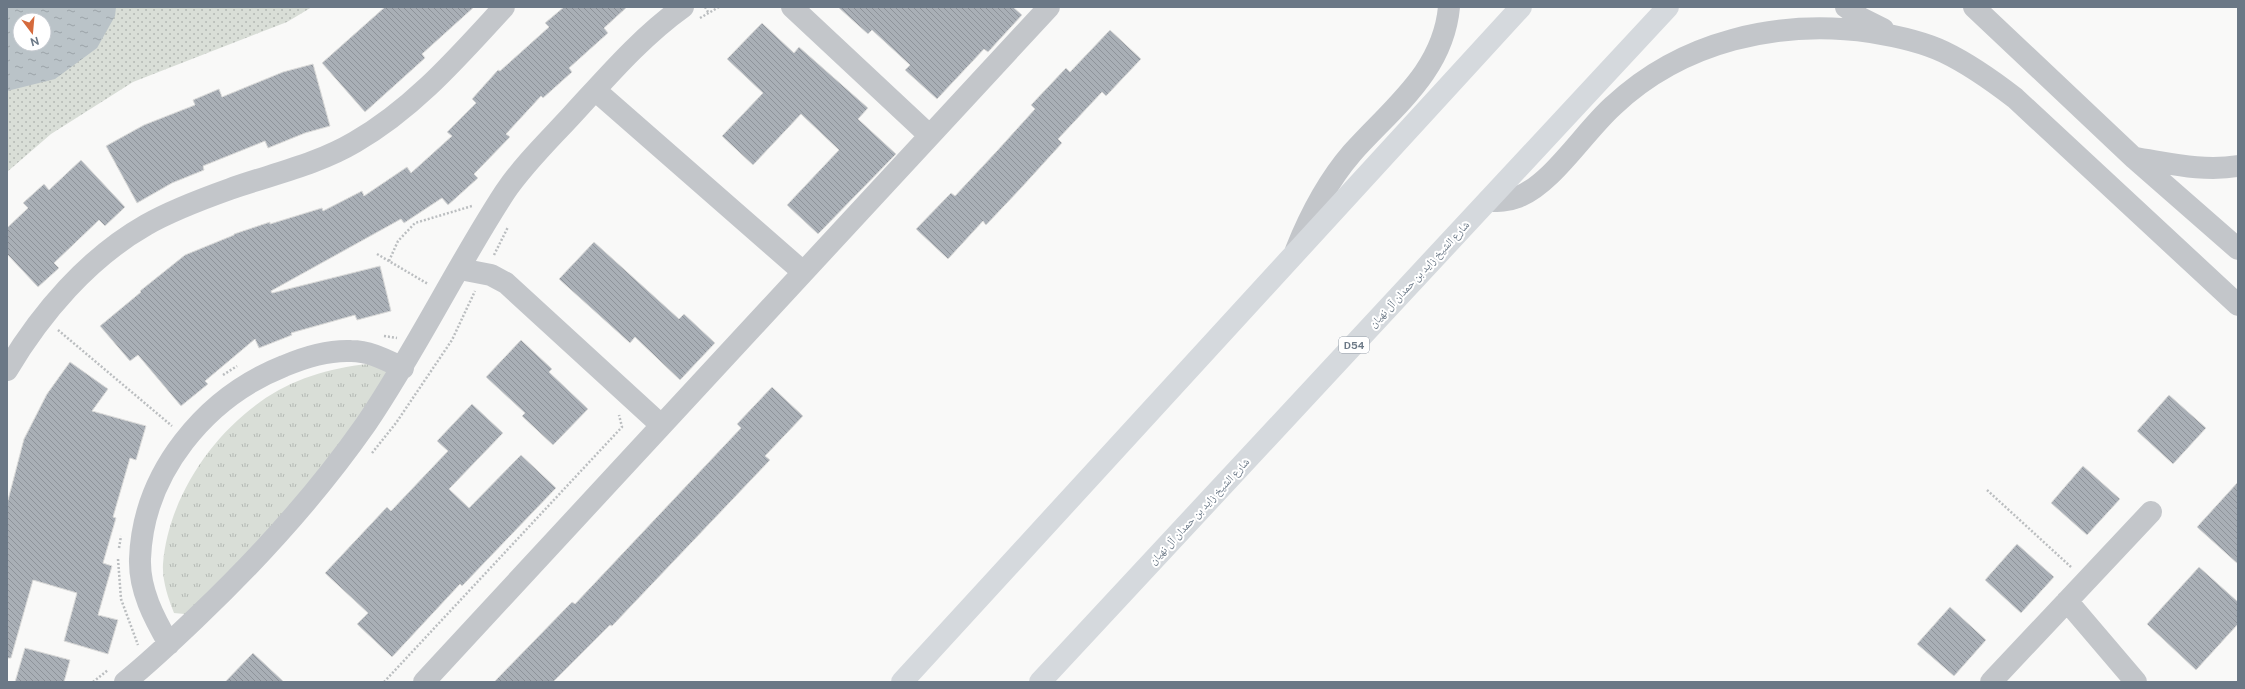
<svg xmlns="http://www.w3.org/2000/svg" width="2245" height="689" font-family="'Public Sans','Noto Naskh Arabic',sans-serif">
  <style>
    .grass { fill: url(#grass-dots); fill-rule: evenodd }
    .park { fill: url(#park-tufts) }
    .water { fill: url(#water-ripples); fill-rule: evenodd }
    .building { fill: url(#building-back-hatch); stroke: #dbdbda }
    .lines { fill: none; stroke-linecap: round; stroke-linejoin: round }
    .path { stroke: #bbbec0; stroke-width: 2.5; stroke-dasharray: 2 2; stroke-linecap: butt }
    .minor { stroke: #c3c6ca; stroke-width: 22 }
    .major { stroke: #d5d9dd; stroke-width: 22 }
    .labels { text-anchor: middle; stroke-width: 4; stroke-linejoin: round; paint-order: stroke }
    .shield { fill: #fff; stroke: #97a0aa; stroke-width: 1 }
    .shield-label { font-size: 10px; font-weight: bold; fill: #6b7886 }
    .street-label { font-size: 11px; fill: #6b7886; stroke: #fff }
  </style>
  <defs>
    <pattern id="grass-dots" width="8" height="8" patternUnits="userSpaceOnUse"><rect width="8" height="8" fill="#d9ded7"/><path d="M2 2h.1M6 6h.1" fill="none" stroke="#b4b9b4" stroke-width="1.8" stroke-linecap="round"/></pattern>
    <pattern id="park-tufts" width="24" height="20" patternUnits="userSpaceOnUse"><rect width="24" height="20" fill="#d9ded7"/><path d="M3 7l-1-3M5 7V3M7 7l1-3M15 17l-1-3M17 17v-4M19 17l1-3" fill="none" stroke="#b4b9b4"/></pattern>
    <pattern id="water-ripples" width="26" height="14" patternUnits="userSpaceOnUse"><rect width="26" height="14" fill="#bac3c8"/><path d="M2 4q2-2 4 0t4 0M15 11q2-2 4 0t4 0" fill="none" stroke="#9ba3a8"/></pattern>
    <pattern id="building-back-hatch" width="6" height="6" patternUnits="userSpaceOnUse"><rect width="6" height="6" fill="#a9afb6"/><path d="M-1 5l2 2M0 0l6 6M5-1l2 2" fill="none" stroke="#8e939a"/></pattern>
  </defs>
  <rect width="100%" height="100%" fill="#f9f9f8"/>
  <path class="grass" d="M7 7H312L287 22 133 82 51 134 7 172ZM20 20H44V44H20Z"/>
  <path class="park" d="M368 364 386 365 392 377 355 436 195 615 174 613C168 598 162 580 163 564 168 501 209 438 260 402 292 379 329 368 368 364Z"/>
  <path class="water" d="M7 7H116L115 16 97 48 55 79 7 91ZM20 20H44V44H20Z"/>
  <path class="building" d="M385 7H474L422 54 425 58 365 112 322 63Z
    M564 7H627L604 28 608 33 569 68 572 72 543 98 541 96 506 134 510 137 474 174 478 178 448 205 442 198 404 223 401 219 271 291 272 293 380 266 391 311 357 320 355 315 291 333 292 335 259 348 255 339 205 381 208 384 181 406 138 355 130 361 100 326 141 292 140 291 185 255 234 235V234L270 222V224L322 208 323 211 362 191 364 196 407 167 411 173 452 136 447 132 476 103 472 99 498 70 500 71 549 27 545 23Z
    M838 7H1013L1022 15 988 52 984 49 937 99 905 70 910 65 872 30 868 34Z
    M762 23 794 53 799 47 868 108 858 119 896 154 818 234 787 205 839 150 801 114 753 165 722 136 763 93 727 59Z
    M1110 30 1141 59 1106 96 1102 92 1058 139 1062 143 1021 188 986 225 983 221 948 259 916 229 951 193 955 196 997 151 1035 109 1031 105 1066 68 1070 72Z
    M313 64 330 126 305 133 268 148 265 141 203 166 204 170 172 183 137 203 106 146 144 125 195 105 193 100 219 89 222 97 283 72Z
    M81 160 125 207 105 226 99 220 54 263 59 268 38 287 7 254V228L28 208 23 203 44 184 49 190Z
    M594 242 679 319 684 314 715 343 680 380 635 337 630 343 559 279Z
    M521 340 552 369 549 372 588 409 553 445 522 416 525 413 486 377Z
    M70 362 108 389 92 411 146 426 136 460 130 458 113 517 116 518 103 563 112 566 98 615 118 620 108 654 64 641 77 593 33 580 11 658H7V504L24 439 47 394Z
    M772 387 803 416 765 456 770 460 612 626 610 625 553 682H494L572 602 575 604 741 428 737 424Z
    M2169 395 2206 428 2173 464 2137 431Z
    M472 404 503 433 449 489 469 508 521 455 556 488 462 586 460 584 392 657 357 624 368 613 325 573 387 507 391 511 448 451 437 441Z
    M2083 466 2120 499 2087 535 2051 503Z
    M2238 482V564L2197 527Z
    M2017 544 2054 577 2021 613 1985 580Z
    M2199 567 2238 602V624L2196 670 2147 624Z
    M1950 607 1986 640 1954 676 1917 644Z
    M25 648 70 660 64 682H15Z
    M253 653 284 682H225Z"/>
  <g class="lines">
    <path class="path" d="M705 7 708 12
      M700 18 719 7
      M377 254 428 284
      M494 255 508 227
      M389 261 398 241 415 223 472 206
      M58 330 172 426
      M384 336 397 338
      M223 375 237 366
      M372 453 396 423 452 340 475 291
      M1987 490 2071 567
      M119 548 121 536
      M118 559 121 599 138 645
      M93 682 108 670
      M384 682 622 427 619 415"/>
    <path class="minor" d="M792 7 929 135
      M1846 7 1861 18 1883 29
      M1974 7 2134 158 2238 249
      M595 90 803 272
      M2134 158C2168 163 2203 172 2238 166
      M1488 201C1498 201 1508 201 1518 197 1552 184 1584 132 1613 106 1682 41 1778 19 1871 32 1896 36 1921 41 1944 52 1969 64 1993 81 2015 98L2238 305
      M1296 250C1310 215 1327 182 1352 153 1392 108 1443 72 1449 7
      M460 269 491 275 506 283 661 425
      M7 370C41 313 88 258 146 225 172 210 202 199 230 189 272 174 316 165 355 142 414 108 458 57 504 7
      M2067 601 2136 682
      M169 644C154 618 139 590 140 559 143 472 206 397 284 366 305 357 328 350 351 351 370 351 386 360 403 368
      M125 682C150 662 174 639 197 617 259 558 317 494 366 424 417 349 456 267 505 192 524 164 549 140 572 115 607 77 641 37 683 7
      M424 682 1049 7
      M1991 682 2151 512"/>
    <path class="major" d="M902 682 1521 7
      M1040 682 1668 7"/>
  </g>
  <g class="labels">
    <rect class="shield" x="1339" y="337" width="30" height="16" rx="3"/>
    <g class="shield-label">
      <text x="1354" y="349">D54</text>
    </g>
    <g class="street-label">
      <text transform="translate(1419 274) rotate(-47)" y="4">شارع الشيخ زايد بن حمدان آل نهيان</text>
      <text transform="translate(1199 511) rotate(-47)" y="4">شارع الشيخ زايد بن حمدان آل نهيان</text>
    </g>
  </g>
  <rect width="2245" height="689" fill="none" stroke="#6b7886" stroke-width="16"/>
  <g transform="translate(32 32) rotate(164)"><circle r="19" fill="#ffffff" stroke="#c4c9cf"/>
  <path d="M0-3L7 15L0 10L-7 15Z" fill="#d56a3c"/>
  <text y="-6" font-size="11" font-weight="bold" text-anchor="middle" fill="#6b7886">N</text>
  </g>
</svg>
